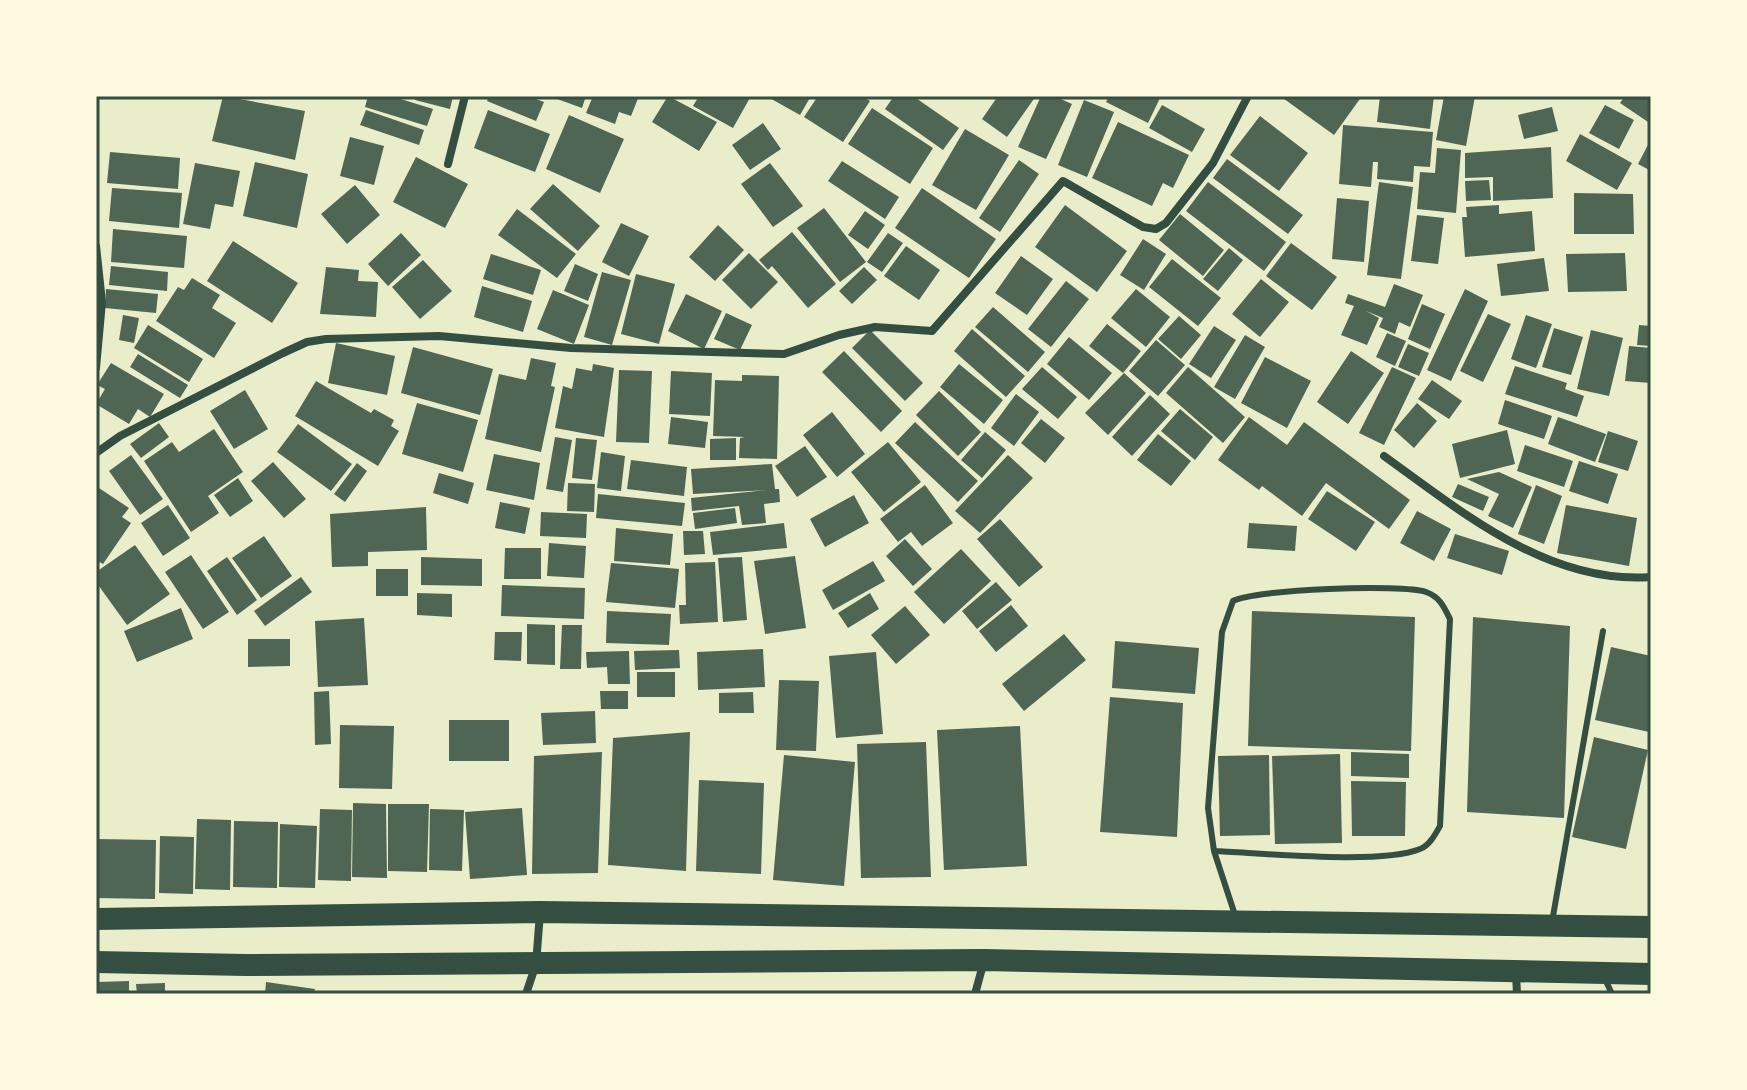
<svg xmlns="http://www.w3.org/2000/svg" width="1747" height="1090" font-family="Karla,sans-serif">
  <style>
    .building { fill: #4f6655 }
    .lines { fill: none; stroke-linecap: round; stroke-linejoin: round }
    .service { stroke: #344e41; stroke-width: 6 }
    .minor { stroke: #344e41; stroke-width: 8 }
    .trunk { stroke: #344e41; stroke-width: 22 }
    .neatline { fill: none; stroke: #344e41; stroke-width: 3 }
  </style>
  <rect width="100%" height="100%" fill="#e9edc9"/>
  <path class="building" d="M223 96 305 111 295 160 212 141Z
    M368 96H391L433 109 427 126 365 107Z
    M416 96H453L450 109 415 100Z
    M489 96H528L544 102 536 121 487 101Z
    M549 96H586L582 108Z
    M593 96H639L631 116 619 112 615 124 586 113Z
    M668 96 717 122 699 151 652 122Z
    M699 96H751L733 128 693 106Z
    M766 96H811L800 115Z
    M818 96H862L870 101 843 142 804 117Z
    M894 96H913L959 128 943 150 885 109Z
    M998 96H1036L1007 137 982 119Z
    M1041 96H1054L1072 104 1046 159 1018 147Z
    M1109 96H1161L1148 123 1106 102Z
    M1280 96H1362L1334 135Z
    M1380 96H1434L1430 129 1377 122Z
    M1444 96H1475L1466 146 1436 140Z
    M1625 96H1651V124L1620 103Z
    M1084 100 1114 112 1087 177 1058 165Z
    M1162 105 1205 129 1192 152 1149 128Z
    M1605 105 1634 120 1619 149 1589 133Z
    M1552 107 1558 131 1524 139 1518 115Z
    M872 108 933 148 910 184 848 144Z
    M366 110 424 130 419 145 360 125Z
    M488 110 550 134 535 172 474 148Z
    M569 115 624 139 600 193 546 169Z
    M1260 116 1308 153 1279 191 1230 155Z
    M1118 122 1189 155 1173 188 1163 183 1152 206 1092 178Z
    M763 123 781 149 750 170 732 145Z
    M1343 125 1433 132 1430 167 1414 166 1413 182 1377 179 1378 162H1373L1371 187 1339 184Z
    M965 129 1009 155 976 210 932 185Z
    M1580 134 1632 163 1617 190 1566 161Z
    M350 137 384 146 374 185 340 176Z
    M1651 139V171L1638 164Z
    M1551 147 1553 198 1493 201V177L1465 178V153Z
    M1437 148 1461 150 1456 213 1417 209 1420 172 1435 173Z
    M110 152 180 158 178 189 107 183Z
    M416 157 468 184 445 228 393 202Z
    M1227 159 1303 215 1288 234 1213 178Z
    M1019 160 1039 174 1000 232 979 218Z
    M842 161 899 197 885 219 828 181Z
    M255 162 308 174 297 228 243 216Z
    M195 163 240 171 233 207 215 204 210 229 183 224Z
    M770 163 803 206 773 227 741 184Z
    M1489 180 1491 200 1466 201 1465 181Z
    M1208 182 1286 242 1264 271 1186 211Z
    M1379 182 1413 187 1401 279 1367 275Z
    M553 184 600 226 578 251 530 209Z
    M355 185 380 215 347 244 321 214Z
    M112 188 182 193 179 228 109 221Z
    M922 188 996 239 969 278 895 228Z
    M1574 193 1633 194 1634 234H1574Z
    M1337 198 1369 201 1364 262 1332 259Z
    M1065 205 1127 251 1097 292 1035 247Z
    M1499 205V214L1532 211 1535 251 1465 257 1462 217H1467L1466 207Z
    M824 208 866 262 840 282 797 228Z
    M517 209 576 254 557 278 498 235Z
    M865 211 885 225 868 249 848 235Z
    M1180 214 1224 250 1203 276 1159 240Z
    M1417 215 1444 218 1438 264 1411 261Z
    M621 223 649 236 629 276 602 262Z
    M718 225 744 250 715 281 689 257Z
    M113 229 187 236 184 268 111 262Z
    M792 232 836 284 808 308 772 266 768 270 759 260Z
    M401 233 421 255 388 286 368 264Z
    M888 233 903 243 882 272 867 262Z
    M1143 239 1166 254 1144 290 1120 275Z
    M233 241 298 283 272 323 207 281Z
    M1291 243 1337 277 1312 310 1266 276Z
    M906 246 940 270 919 300 884 276Z
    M1229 248 1243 260 1218 291 1203 279Z
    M749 253 778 282 751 309 722 280Z
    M1625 253 1627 291 1568 292 1566 254Z
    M491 254 541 270 533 295 483 279Z
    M1021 256 1053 279 1027 315 995 293Z
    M1544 258 1549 291 1501 296 1497 264Z
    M1172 259 1221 298 1198 326 1149 287Z
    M423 260 452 291 420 319 392 287Z
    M575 264 598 274 588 301 564 291Z
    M111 266 168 272 167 291 109 285Z
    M326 267 359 270 358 281 378 282 376 317 320 314Z
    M864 267 877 280 852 304 839 291Z
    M602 272 631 280 612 345 584 337Z
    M636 274 675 284 659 344 621 334Z
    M192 278 220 295 212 308 236 323 214 358 156 321 178 287 184 290Z
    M1261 279 1289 302 1260 337 1232 314Z
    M1066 281 1089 299 1051 347 1028 329Z
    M1394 284 1423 295 1410 327 1399 322 1395 334 1379 327 1383 318 1366 311 1379 318 1367 345 1341 335 1354 306 1345 303 1348 294 1385 307Z
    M482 286 532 301 523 332 474 317Z
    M106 289 158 294 156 313 105 308Z
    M1136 289 1170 317 1146 347 1111 318Z
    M1465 289 1488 301 1451 381 1427 370Z
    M553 290 589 305 574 344 537 329Z
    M686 294 722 311 704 349 668 331Z
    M1422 304 1445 314 1430 349 1408 339Z
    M993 307 1045 352 1028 372 975 327Z
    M726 313 752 325 740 350 714 339Z
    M1488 314 1511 324 1483 382 1460 371Z
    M123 315 139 318 134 343 119 340Z
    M1526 315 1552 324 1536 368 1511 359Z
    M1179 316 1201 335 1181 359 1158 339Z
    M1107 324 1141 351 1123 373 1089 346Z
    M148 325 203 359 189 382 134 348Z
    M1639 325 1651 326V346L1637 345Z
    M1214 326 1236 340 1211 378 1189 364Z
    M1554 328 1583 337 1571 375 1542 367Z
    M972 329 1025 376 1006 397 954 351Z
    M870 330 923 383 905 401 852 348Z
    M1591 330 1623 338 1609 396 1577 389Z
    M1387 333 1406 341 1395 366 1376 357Z
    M1245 335 1265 347 1235 399 1214 387Z
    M1069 337 1112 373 1089 400 1047 364Z
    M1156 340 1185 365 1158 396 1129 371Z
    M336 343 395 356 387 395 328 383Z
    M1408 344 1429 353 1419 376 1398 367Z
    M1629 346 1651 348V383L1625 381Z
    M413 347 493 369 480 415 401 393Z
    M844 351 902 411 881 432 822 372Z
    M1351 351 1384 373 1348 424 1317 402Z
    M138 354 188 385 180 398 130 367Z
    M1265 357 1311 381 1287 428 1241 403Z
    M531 358 556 363 551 386 555 387 541 452 485 439 499 374 526 380Z
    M111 363 164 394 150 417 138 409 129 424 96 404 105 389 97 385Z
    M593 364 614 368 604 437 555 428 563 386 572 389 576 368 592 371Z
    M959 364 1003 400 984 424 940 387Z
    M1515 366 1567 383 1565 389 1584 396 1577 417 1505 394Z
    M1042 367 1077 397 1058 419 1022 389Z
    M1188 367 1245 417 1223 443 1166 393Z
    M1392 367 1416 378 1384 445 1359 433Z
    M619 370 652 371 649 443 616 442Z
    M671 371 712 373 710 416 669 414Z
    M1124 373 1146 393 1108 435 1085 413Z
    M742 375 779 376 777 459 739 458 740 438 745 437 713 436 715 380 742 381Z
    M1432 380 1462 401 1449 419 1418 399Z
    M316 381 371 413 374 409 394 420 391 426 399 431 378 466 295 416Z
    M245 390 268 429 234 449 210 411Z
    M939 391 981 432 958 456 916 415Z
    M1016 394 1039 412 1014 446 991 428Z
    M1150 395 1170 414 1132 456 1112 437Z
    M1505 400 1552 416 1544 439 1498 424Z
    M417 403 478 420 463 472 402 454Z
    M1417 403 1437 421 1414 448 1394 430Z
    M1180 409 1213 437 1195 460 1161 431Z
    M832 412 865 454 837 477 803 435Z
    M671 417 708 422 705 448 668 444Z
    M1249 417 1287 445 1304 422 1410 500 1389 529 1326 483 1302 516 1262 486 1259 490 1218 460Z
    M1558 417 1606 434 1595 462 1548 444Z
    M1041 419 1065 438 1045 463 1021 443Z
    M915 422 978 481 958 502 895 443Z
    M159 423 169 437 141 458 130 444Z
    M298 424 352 464 331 491 277 452Z
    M214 429 243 472 208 496 219 513 191 532 144 461 172 442 179 452Z
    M1507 430 1515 464 1460 478 1452 444Z
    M1608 431 1638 441 1628 471 1598 462Z
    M985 432 1006 450 982 478 961 460Z
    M1158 434 1191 461 1171 486 1137 460Z
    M555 437 572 440 563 492 546 489Z
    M576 438 597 440 592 480 572 478Z
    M736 438V460H710V439Z
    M888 442 921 482 884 512 851 472Z
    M1525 445 1573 461 1564 487 1517 471Z
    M805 446 827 477 797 497 775 466Z
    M601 452 625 456 621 491 597 488Z
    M494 454 540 463 534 500 486 490Z
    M131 455 163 499 140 515 109 471Z
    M1008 455 1033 478 980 533 955 511Z
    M631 460 687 467 684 496 627 489Z
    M1579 461 1618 474 1608 504 1569 491Z
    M273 462 306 499 284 518 251 481Z
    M357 463 367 471 345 502 334 494Z
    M772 464 775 489H779L780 502 764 504 766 523 742 525 739 506 692 511 691 498 767 490 693 494 691 469Z
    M1499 472 1532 487 1513 528 1488 516 1499 494 1467 479Z
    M439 473 474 483 468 504 433 493Z
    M238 478 253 501 230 517 214 495Z
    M568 483 595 484 594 512 567 511Z
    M1458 484 1489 497 1483 511 1452 497Z
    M925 485 953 523 922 546 911 532 898 542 880 519Z
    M1536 485 1562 496 1544 544 1518 534Z
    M96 486 129 508 122 517 131 523 103 564 96 560Z
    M1327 491 1375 522 1356 551 1308 519Z
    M598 494 685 503 682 526 596 518Z
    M854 495 869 523 825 547 810 519Z
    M500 502 530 508 525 534 495 528Z
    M168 505 190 538 163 556 141 523Z
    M1566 505 1637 518 1629 566 1557 553Z
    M426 507 427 550 368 552V566L332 567 330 514Z
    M735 508 737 523 695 529 693 513Z
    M1417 511 1451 529 1434 561 1400 543Z
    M541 512 587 514 586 538 540 536Z
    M1000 519 1043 567 1019 587 977 539Z
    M784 523 787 548 713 555 710 532Z
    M1249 523 1297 526 1295 551 1247 548Z
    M616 528 673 534 670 565 614 561Z
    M683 531H703L705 554 684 555Z
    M1455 534 1509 551 1502 575 1447 558Z
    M264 536 292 576 261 598 232 558Z
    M905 539 932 569 913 586 886 556Z
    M549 543 586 546 584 578 547 576Z
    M135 545 170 594 127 625 96 582V572Z
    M505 548H541V579H504Z
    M961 549 991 581 944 624 914 592Z
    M191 555 229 612 203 629 165 572Z
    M795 556 806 628 765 634 754 561Z
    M227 557 257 600 237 615 207 571Z
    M421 557 482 559V586L421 585Z
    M742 557 747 620 723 622 718 558Z
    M873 561 885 581 833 610 822 590Z
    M715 562 718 622 680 624 679 605H686L685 563Z
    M611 563 679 569 675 608 606 602Z
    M376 569H408V596H376Z
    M301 577 312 592 265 626 254 611Z
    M996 582 1012 600 977 629 962 611Z
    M502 585 585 588 584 619 501 616Z
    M417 593 452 594V617L417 615Z
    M870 593 879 609 848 628 838 613Z
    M1011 605 1028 626 996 652 979 631Z
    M905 606 930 635 896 664 871 635Z
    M181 608 193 639 137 662 124 631Z
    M607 611 671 614 669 645 606 643Z
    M1252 611 1415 617 1411 751 1248 746Z
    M1473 617 1570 626 1564 818 1467 812Z
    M364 618 368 685 318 687 315 621Z
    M527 624 555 625V665L527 664Z
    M562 625H582L581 669H560Z
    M495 632H522L521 661 494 660Z
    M1064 634 1086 660 1024 711 1002 684Z
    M248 639H290V666L248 667Z
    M1115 641 1199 648 1195 694 1112 688Z
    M1611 647 1651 656 1649 732 1595 720Z
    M763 649 765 687 698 690 697 652Z
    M679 650 680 668 635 670 634 651Z
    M629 651 630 684H608L607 667 587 668 586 652Z
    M876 652 883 734 836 738 829 656Z
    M637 672H675V697H637Z
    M779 680 819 681 816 751 776 750Z
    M329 691 331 744 315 745 314 692Z
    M600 691H628V709H601Z
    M753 692 754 713H719V693Z
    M1110 697 1183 703 1177 837 1100 832Z
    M595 711 596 743 543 745 541 713Z
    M449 720H509V761H449Z
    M340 725 394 726 392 789 339 788Z
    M1020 726 1027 866 944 870 937 730Z
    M690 732 686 871 608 865 613 738Z
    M1594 737 1648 750 1626 849 1572 837Z
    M926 742 931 877 861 878 857 744Z
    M602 752 598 873 532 874 534 756Z
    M1351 752 1409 754V778L1351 776Z
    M1340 754 1342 843 1275 844 1272 756Z
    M784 755 855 762 844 886 773 880Z
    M1269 755 1270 835 1220 836 1218 756Z
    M699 780 764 783 761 874 696 871Z
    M1351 781 1406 782 1405 836H1352Z
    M353 803 386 804 387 878 352 877Z
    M388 804H429L427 872 388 871Z
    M522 808 527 875 470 879 465 812Z
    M320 809 352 810 351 881 318 880Z
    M430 809 464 810 462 871 429 870Z
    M197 819 231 820 230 890 195 889Z
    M234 821 278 822 277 888 233 887Z
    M280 824 317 826 315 888 279 887Z
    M160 836 194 837 193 894 159 893Z
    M97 839 156 840 155 899 96 898Z
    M129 981V994H99L98 982Z
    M266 982 315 989 314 994H265Z
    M165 983V994H137L136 984Z"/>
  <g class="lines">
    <path class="service" d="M1214 851C1262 853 1381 865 1420 849 1429 846 1435 835 1440 826L1450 619C1444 607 1440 597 1426 592 1402 584 1255 589 1233 601L1222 632 1208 808 1214 851 1235 915
      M1552 922 1603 631
      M1605 979 1612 994"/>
    <path class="minor" d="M448 164 465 96
      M96 246 102 302 96 368
      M96 453 120 436 283 353 307 342 326 339 439 336 571 348 784 354 839 335 875 327 932 331 1063 181 1143 227 1156 229 1166 223 1213 163 1248 96
      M1384 456C1462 512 1549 585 1651 577
      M1516 973 1517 994
      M526 994 536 964 540 913
      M975 994 984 961"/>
    <path class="trunk" d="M96 919 540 912 1651 927
      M96 962 245 965 984 960 1651 974"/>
  </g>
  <rect width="1747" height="1090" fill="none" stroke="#fefae0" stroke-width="196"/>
  <rect x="98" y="98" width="1551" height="894" class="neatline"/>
</svg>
